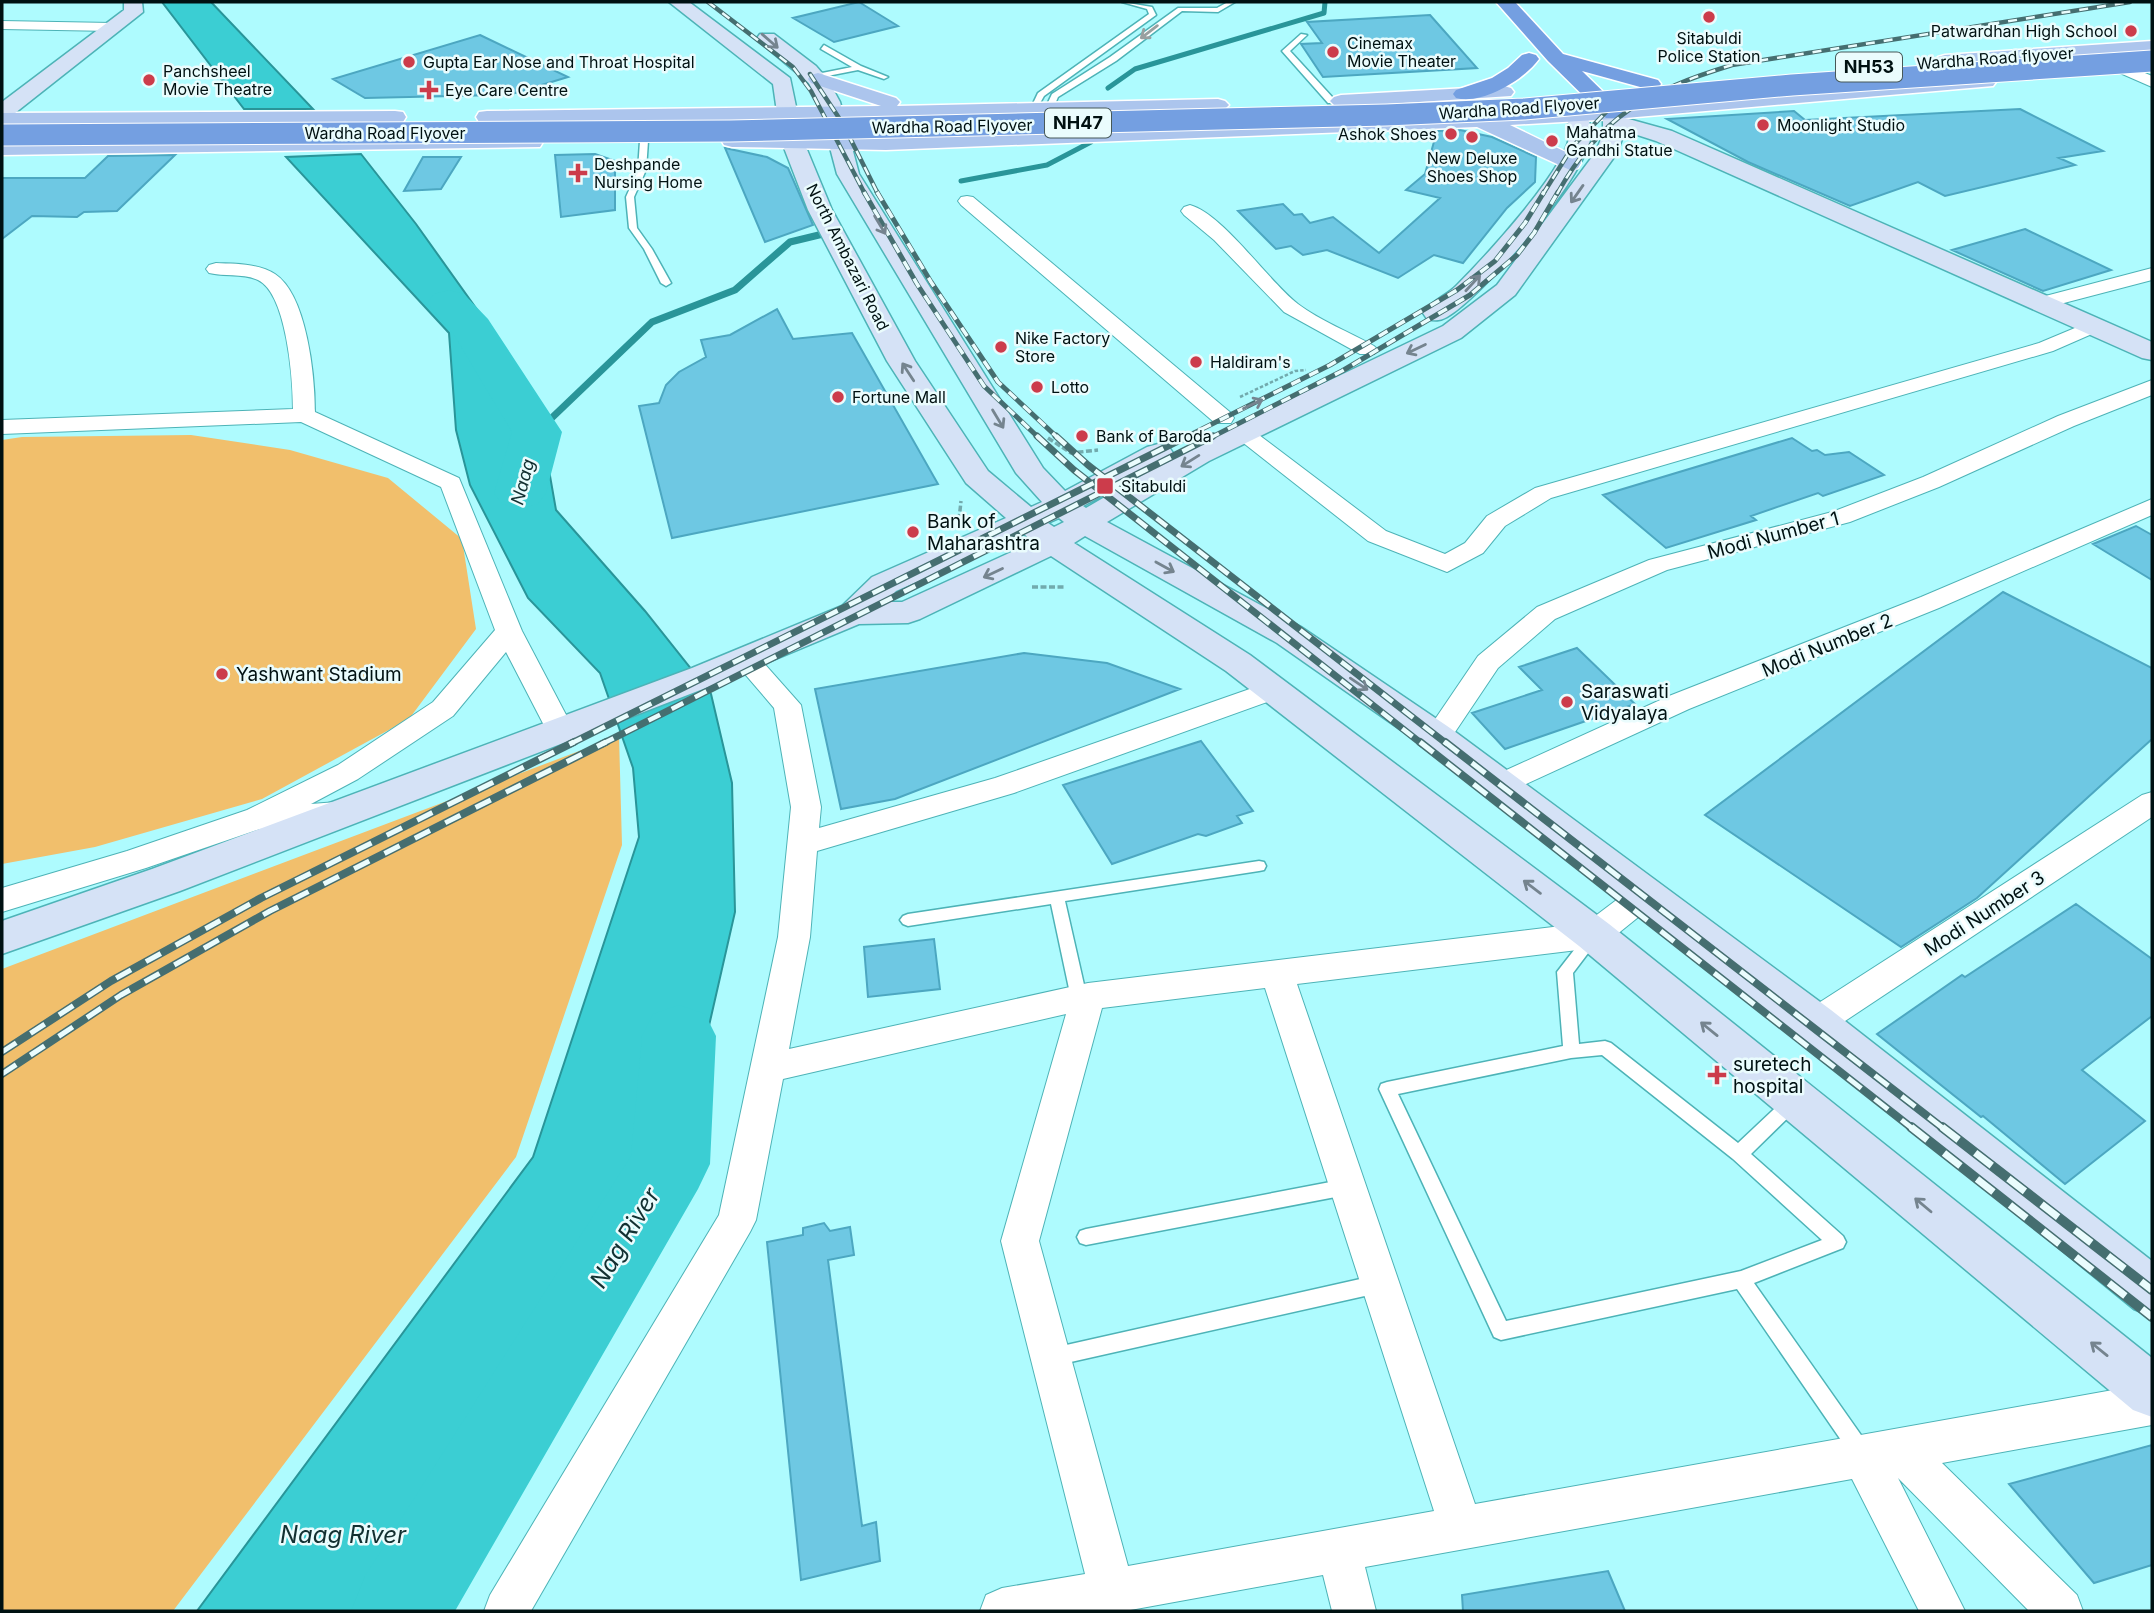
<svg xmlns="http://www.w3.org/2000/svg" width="2154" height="1613" font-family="Inter,sans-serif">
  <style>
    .green { fill: #f1bf6c }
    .water { fill: #3bced3; stroke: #299599; stroke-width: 2 }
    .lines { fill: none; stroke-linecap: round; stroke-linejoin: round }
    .stream-far1 { stroke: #299599; stroke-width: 5 }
    .stream { stroke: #299599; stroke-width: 7 }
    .river { fill: #3bced3; fill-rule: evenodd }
    .building { fill: #6ec8e3; stroke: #4ca7c1; stroke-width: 2 }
    .lane-casing { stroke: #4db3b7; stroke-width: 3 }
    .street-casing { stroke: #4db3b7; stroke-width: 2 }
    .secondary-casing { stroke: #4db3b7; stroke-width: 3 }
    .primary-casing { stroke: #fff; stroke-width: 3 }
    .highway-casing { stroke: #fff; stroke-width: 3 }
    .path-far1 { stroke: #72aaad; stroke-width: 2.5; stroke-dasharray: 3.5 2; stroke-linecap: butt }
    .path { stroke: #72aaad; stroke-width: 3.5; stroke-dasharray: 6 2.5; stroke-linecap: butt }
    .lane { fill: #fff; fill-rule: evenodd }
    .street { fill: #fff; fill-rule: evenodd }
    .secondary { fill: #d5e2f6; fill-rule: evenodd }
    .primary { fill: #acc5ed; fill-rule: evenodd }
    .highway { fill: #749fe1; fill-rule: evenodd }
    .rail-far4-casing { stroke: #456e70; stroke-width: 4.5 }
    .rail-far3-casing { stroke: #456e70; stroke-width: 5 }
    .rail-far2-casing { stroke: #456e70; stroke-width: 7 }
    .rail-far1-casing { stroke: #456e70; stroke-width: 8 }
    .rail-casing { stroke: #456e70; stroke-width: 10 }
    .rail-far4 { stroke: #eafcfd; stroke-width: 2.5; stroke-dasharray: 9; stroke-linecap: butt }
    .rail-far3 { stroke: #eafcfd; stroke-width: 3.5; stroke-dasharray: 10; stroke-linecap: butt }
    .rail-far2 { stroke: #eafcfd; stroke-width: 4.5; stroke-dasharray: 13; stroke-linecap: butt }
    .rail-far1 { stroke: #eafcfd; stroke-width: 5; stroke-dasharray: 17; stroke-linecap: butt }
    .rail { stroke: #eafcfd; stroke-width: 7; stroke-dasharray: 21; stroke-linecap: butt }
    .highway-bridge-casing { stroke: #fff; stroke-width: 23; stroke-linecap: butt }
    .highway-bridge { stroke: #749fe1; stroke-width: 21 }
    .oneway { stroke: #99a0a0 }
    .oneway2 { stroke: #75848f }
    .poi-dot { fill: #cc3c4b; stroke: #eafcfd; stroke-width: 2.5 }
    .labels { text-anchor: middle; stroke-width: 5; stroke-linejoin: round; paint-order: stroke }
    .far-poi-label { font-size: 16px; fill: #001112; stroke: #eafcfd; text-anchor: start }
    .far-street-label { font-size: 16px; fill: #001112; stroke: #eafcfd }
    .shield { fill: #eafcfd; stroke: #465858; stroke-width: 2 }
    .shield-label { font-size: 18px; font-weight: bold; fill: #001112 }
    .far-water-label { font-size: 18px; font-style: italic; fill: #123031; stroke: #eafcfd }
    .poi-label { font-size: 19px; fill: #001112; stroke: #eafcfd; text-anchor: start }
    .street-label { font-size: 19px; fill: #001112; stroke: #eafcfd }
    .near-water-label { font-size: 24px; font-style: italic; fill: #123031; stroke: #eafcfd }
  </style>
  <rect width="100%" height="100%" fill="#aefbfe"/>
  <path class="green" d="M191 435 290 450 388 478 462 539 476 629 409 719 262 799 95 847 2 864V440L22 437Z
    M619 736 622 845 516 1157 173 1611H2V969Z"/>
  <path class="water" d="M162 2H211L313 109H244Z
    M361 154 416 224 483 318 504 386 543 436 556 510 645 611 711 694 732 783 735 912 695 1087 381 1611H197L533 1157 639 837 633 768 600 673 528 598 470 485 456 430 449 333 286 157Z"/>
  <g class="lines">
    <path class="stream-far1" d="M1108 88 1135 69 1324 13 1325 2
      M961 181 1047 165 1091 142"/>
    <path class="stream" d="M537 432 652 322 735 290 790 242 823 234"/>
    <path class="river" d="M449 290 464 294 488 319 562 432 546 493 538 504 520 509 502 504 494 493 512 432 454 335 427 303 434 294Z
      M679 1005 705 1014 716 1036 710 1164 698 1189 455 1611H351L365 1576 631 1156 642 1036 653 1014Z"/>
  </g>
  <path class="building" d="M859 2 898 26 834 42 793 18Z
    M1430 15 1477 68 1323 77 1301 44 1322 43 1307 22Z
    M480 35 568 77 512 94 501 92 498 95 365 98 333 79Z
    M2020 109 2103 151 2059 158 2075 165 1945 196 1918 182 1850 206 1748 162 1667 119 1794 111 1805 120Z
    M1460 130 1492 137 1536 157 1535 182 1507 208 1463 263 1434 255 1398 278 1327 250 1303 255 1291 246 1276 249 1238 211 1283 204 1294 215 1302 214 1310 223 1333 217 1379 253 1440 198 1406 190 1425 174 1437 131Z
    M725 148 767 157 788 168 813 225 765 242Z
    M595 154 615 161V210L561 217 555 155Z
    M175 155 117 211 84 212 77 217 32 216 2 239V178H85L108 156Z
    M423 157H461L441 189 404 191Z
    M2025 229 2111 270 2043 291 1952 250Z
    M777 309 793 339 852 333 938 484 672 538 639 406 659 403 666 385 679 372 706 357 701 340 730 335Z
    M1792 438 1812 451 1817 450 1825 455 1849 452 1884 475 1823 496 1818 493 1751 516 1756 520 1666 548 1603 495Z
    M2136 526 2152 535V580L2093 544Z
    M2003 592 2152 668V739L1977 898 1901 947 1705 815Z
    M1577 648 1635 704 1505 749 1472 713 1542 690 1519 667Z
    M1024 653 1107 663 1180 689 895 799 841 809 815 689Z
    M1201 741 1253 811 1237 816 1242 823 1206 836 1198 834 1112 864 1063 785Z
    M2076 904 2152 959V1016L2082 1070 2145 1121 2065 1184 1983 1116 1981 1117 1877 1034 1962 975 1965 977Z
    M934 939 940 989 868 997 864 947Z
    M824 1223 830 1231 850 1227 854 1255 828 1260 862 1526 876 1522 880 1561 801 1580 767 1242 803 1235V1228Z
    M2152 1445V1565L2094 1583 2009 1484Z
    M1608 1571 1625 1611H1463L1462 1595Z"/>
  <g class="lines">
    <defs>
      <path id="lane" d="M1122 2 1152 7 1156 15 1044 96 1035 112H1029L1038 93 1149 14 1147 9Z
        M1228 2H1235L1218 12 1182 11 1116 61 1058 97 1052 111 1045 109 1052 94 1110 57 1178 8H1217Z
        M1301 34 1307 35 1290 51 1334 99V103H1328L1282 51Z
        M824 45 861 66 888 77 884 79 858 70 812 79V75L852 67 821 49Z
        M644 139 648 141 646 170 634 197 637 228 652 249 671 283 666 286 661 283 644 249 629 228 626 197 638 170 640 141Z
        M1259 861 1264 862 1266 866 1264 870 1259 871 1065 901 1087 998 1085 1002 1079 1004 1073 1002 1071 998 1051 904 908 926 903 924 900 920 903 916 908 914Z
        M1593 930 1598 932 1601 936 1573 973 1579 1044 1605 1041 1611 1043 1738 1143 1787 1097 1793 1095 1799 1097 1801 1102 1799 1107 1751 1154 1843 1236 1846 1242 1843 1248 1754 1283 1868 1445 1871 1452 1868 1459 1861 1462 1854 1459 1737 1289 1501 1340 1494 1337 1379 1089 1381 1084 1387 1082 1563 1046 1557 972 1588 932ZM1602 1055 1733 1159 1822 1240 1741 1271 1506 1321 1398 1094 1571 1058Z
        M1346 1179 1352 1181 1355 1187 1352 1193 1346 1195 1086 1245 1080 1243 1077 1237 1080 1231 1086 1229Z
        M1378 1275 1384 1278 1387 1284 1384 1290 1378 1293 1053 1366 1046 1364 1044 1357 1046 1350 1053 1348Z"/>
      <path id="street" d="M2 21 112 23 119 27 112 31 2 29Z
        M2093 51 2152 76V87L2088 59 2085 56Z
        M967 196 973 197 1231 413 1234 418 1231 423H1215L961 205 958 201 961 197Z
        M1190 205C1223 214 1269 282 1298 304 1320 321 1350 332 1374 346L1378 350 1374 354H1360L1284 312 1214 240 1184 215 1181 211 1184 207Z
        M216 263C235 264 258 263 275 274 307 295 315 376 315 412L459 478 522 631 574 730 570 737 560 740 550 737 506 652 453 716 358 779 311 804 337 802 348 805 352 813 348 821 337 824 260 829 146 868 2 912V888L127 851 247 810 338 765 433 702 495 630 441 487 301 422 2 434V420L293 409C293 380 287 294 258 280 243 273 225 277 209 273L206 269 209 265Z
        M2152 268V280L2041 309 2034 307 2031 303 2034 299Z
        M2094 320 2101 322 2104 326 2101 330 2053 351 1551 498 1505 526 1483 553 1447 572 1368 541 1232 434 1235 429H1251L1386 531 1445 554 1465 543 1487 516 1535 488 2039 343Z
        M2152 380V395L2074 426 1939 487 1850 522 1667 570 1555 619 1498 668 1447 744 1437 747 1427 744 1423 737 1478 656 1537 607 1649 560 1832 512 1923 477 2058 416Z
        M2152 499V515L1939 608 1689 709 1511 791 1501 794 1491 791 1486 784 1491 777 1669 696 1921 597Z
        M745 650 755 653 801 705 821 807 819 828 995 778 1264 684 1274 681 1284 684 1288 690 1284 696 1014 793 817 851 810 937 789 1049 1088 983 1586 923 1635 886 1646 882 1657 886 1662 894 1657 902 1605 944 1594 948 1297 984 1475 1504 2152 1383V1425L1942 1463 2077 1595 2083 1611H2029L1898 1478 1965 1611H1919L1852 1479 1365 1567 1376 1611H1332L1323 1575 1125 1611H980L986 1595 1002 1588 1085 1574 1001 1241 1066 1014 783 1079 756 1220 750 1232 531 1611H484L490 1595 719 1215 778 937 791 807 774 708 732 659 735 653ZM1265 988 1434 1511 1128 1566 1039 1241 1102 1008Z
        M2152 792V817L1827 1033 1815 1037 1803 1033 1798 1023 1803 1013 2142 795Z"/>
      <path id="secondary" d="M124 2H142L143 12 10 117 2 118V102L124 10Z
        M669 2H689L790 78 803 140 832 210 915 361 988 471 1031 507 1042 502 1016 473 837 174 818 102 809 83 760 42 757 38 760 34H774L816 66 828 80 840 102 859 174 1043 468 1065 491 1147 447 1158 444 1169 447 1173 453 1169 459 1083 506 1086 508 1187 449 1443 326 1497 285 1595 153 1603 135V113L1606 108H1622L1625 118 1672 131 2152 342V360L2142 358 1656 141 1625 131 1617 153 1515 295 1461 338 1209 461 1107 522 1301 627 1450 728 1831 1010 2152 1261V1316L2134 1309 1799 1036 1424 746 1277 643 1085 536 1074 543 1250 655 1609 924 2152 1358V1417L2133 1410 1579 946 1226 671 1051 556 920 619 908 623 859 624 716 684 180 891 2 954V921L152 869 692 668 842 606 872 577 1006 518 966 483 887 361 808 210 781 140 773 84ZM1059 518 1064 522 1054 527 1048 523ZM1024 534 1032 541 1018 549 902 602H885L896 591Z
        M1576 109 1584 110C1587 116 1591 124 1591 131 1594 169 1481 298 1447 317 1440 321 1435 321 1427 319L1423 313C1431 301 1446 296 1456 286 1482 260 1571 165 1570 131 1570 126 1567 120 1565 115L1568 110Z"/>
      <path id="primary" d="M2152 41V53L1945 67 1938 65 1935 61 1938 57 1945 55Z
        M818 73 896 98 900 102 897 106 1218 99 1225 101 1229 105 1225 109 1218 111 772 121 487 123 479 122 476 117 479 112 487 111 881 106 811 83 808 79 811 75Z
        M1986 76 1993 78 1996 82 1993 86 1614 119 1510 125 1578 158 1581 163 1578 168 1570 170 1477 127 886 150 732 147 724 145 721 140 724 135 732 133 886 136 1416 118 1614 107Z
        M1504 86 1511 88 1514 92 1511 96 1341 107 1334 105 1330 101 1334 97 1341 95Z
        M395 111 403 112 406 117 403 122 2 125V113Z
        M532 135 540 137 543 142 540 147 2 155V141Z"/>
      <path id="highway" d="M1496 2H1515L1563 54 1658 80 1661 84 1658 88 1651 90 1582 71 1625 113 1622 118H1606L1548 61Z
        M1529 53 1536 55 1539 59C1524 80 1482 105 1456 98L1453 94 1456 90 1492 78 1508 68 1522 55Z"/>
    </defs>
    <use href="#lane" class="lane-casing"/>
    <use href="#street" class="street-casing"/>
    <use href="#secondary" class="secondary-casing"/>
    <use href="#primary" class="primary-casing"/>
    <use href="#highway" class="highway-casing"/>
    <path class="path-far1" d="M1240 397 1295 371 1306 370"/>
    <path class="path" d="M1048 438 1071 453 1098 450
      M959 520 961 501
      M1032 587H1065"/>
    <use href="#lane" class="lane"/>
    <use href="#street" class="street"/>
    <use href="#secondary" class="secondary"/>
    <use href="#primary" class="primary"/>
    <use href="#highway" class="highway"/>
    <defs>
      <path id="rail-far4" d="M708 2 793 67 811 91 865 194
        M810 74 843 124 878 194
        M1543 194 1573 146 1607 111
        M1557 194C1601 115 1648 91 1732 65L2130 2"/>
      <path id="rail-far3" d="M864 192 917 284 984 386 1039 438
        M877 192 931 282 998 382 1058 438
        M1184 438 1330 365 1457 290 1495 261 1525 223 1544 192
        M1210 438 1342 371 1470 295 1517 255 1534 233 1558 192"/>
      <path id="rail-far2" d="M1037 436 1074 470 1422 744
        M1056 436 1088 465 1447 744
        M570 744 1188 436
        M602 744 1213 436"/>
      <path id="rail-far1" d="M1420 742 1913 1129
        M1445 742 1944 1129
        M2 1052 111 981 261 898 574 742
        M2 1074 121 995 270 911 606 742"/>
      <path id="rail" d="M1911 1127 2152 1317
        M1942 1127 2152 1290"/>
    </defs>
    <use href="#rail-far4" class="rail-far4-casing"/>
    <use href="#rail-far3" class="rail-far3-casing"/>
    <use href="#rail-far2" class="rail-far2-casing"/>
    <use href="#rail-far1" class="rail-far1-casing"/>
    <use href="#rail" class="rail-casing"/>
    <use href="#rail-far4" class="rail-far4"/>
    <use href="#rail-far3" class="rail-far3"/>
    <use href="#rail-far2" class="rail-far2"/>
    <use href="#rail-far1" class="rail-far1"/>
    <use href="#rail" class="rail"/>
    <defs>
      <path id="highway-bridge" d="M2 135 730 131 1386 115 1524 109 1792 85 2152 61"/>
    </defs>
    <use href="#highway-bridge" class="highway-bridge-casing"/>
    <use href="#highway-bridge" class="highway-bridge"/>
  </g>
  <defs><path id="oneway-shaft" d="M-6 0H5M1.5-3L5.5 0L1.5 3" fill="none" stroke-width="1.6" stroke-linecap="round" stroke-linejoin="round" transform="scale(1.75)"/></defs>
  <use class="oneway" href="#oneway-shaft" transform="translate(1149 32) rotate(143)"/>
  <g class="oneway2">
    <use href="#oneway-shaft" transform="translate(770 41) rotate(41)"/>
    <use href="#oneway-shaft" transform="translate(1577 194) rotate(125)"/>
    <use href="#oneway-shaft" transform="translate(880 225) rotate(59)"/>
    <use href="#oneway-shaft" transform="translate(1473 283) rotate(-47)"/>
    <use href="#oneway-shaft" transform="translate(1416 349) rotate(154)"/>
    <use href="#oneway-shaft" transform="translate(908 372) rotate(-123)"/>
    <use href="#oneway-shaft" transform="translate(1253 404) rotate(-26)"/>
    <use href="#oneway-shaft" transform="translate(998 419) rotate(59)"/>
    <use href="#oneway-shaft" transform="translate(1190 461) rotate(148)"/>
    <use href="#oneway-shaft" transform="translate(1165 567) rotate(29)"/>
    <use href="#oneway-shaft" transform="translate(993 573) rotate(155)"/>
    <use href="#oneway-shaft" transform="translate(1359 684) rotate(34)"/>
    <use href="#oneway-shaft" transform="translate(1532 887) rotate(-143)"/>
    <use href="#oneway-shaft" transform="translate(1709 1029) rotate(-141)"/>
    <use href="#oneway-shaft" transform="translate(1923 1205) rotate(-140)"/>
    <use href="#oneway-shaft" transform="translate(2099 1349) rotate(-141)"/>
  </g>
  <g class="poi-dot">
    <circle cx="1709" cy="17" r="7"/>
    <circle cx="2131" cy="31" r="7"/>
    <circle cx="1333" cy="52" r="7"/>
    <circle cx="409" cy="62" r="7"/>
    <circle cx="149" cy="80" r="7"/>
    <path d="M425.5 79.5h7v7h7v7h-7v7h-7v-7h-7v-7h7z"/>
    <circle cx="1763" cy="125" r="7"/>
    <circle cx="1451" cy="134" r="7"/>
    <circle cx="1472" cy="137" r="7"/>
    <circle cx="1552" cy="141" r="7"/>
    <path d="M574.5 162.5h7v7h7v7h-7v7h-7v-7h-7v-7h7z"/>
    <circle cx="1001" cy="347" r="7"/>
    <circle cx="1196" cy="362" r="7"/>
    <circle cx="1037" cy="387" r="7"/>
    <circle cx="838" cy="397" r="7"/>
    <circle cx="1082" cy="436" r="7"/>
    <rect x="1096" y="477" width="18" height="18" rx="3.5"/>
    <circle cx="913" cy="532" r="7"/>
    <circle cx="222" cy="674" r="7"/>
    <circle cx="1567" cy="702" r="7"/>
    <path d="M1713.5 1064.5h7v7h7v7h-7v7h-7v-7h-7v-7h7z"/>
  </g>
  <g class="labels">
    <g class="far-poi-label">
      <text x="2117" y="37" text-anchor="end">Patwardhan High School</text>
      <text x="1709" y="44" text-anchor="middle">Sitabuldi<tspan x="1709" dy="18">Police Station</tspan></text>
      <text x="1347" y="49">Cinemax<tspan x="1347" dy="18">Movie Theater</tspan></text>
      <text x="423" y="68">Gupta Ear Nose and Throat Hospital</text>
      <text x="163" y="77">Panchsheel<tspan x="163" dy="18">Movie Theatre</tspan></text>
      <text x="445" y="96">Eye Care Centre</text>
      <text x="1777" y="131">Moonlight Studio</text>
      <text x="1566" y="138">Mahatma<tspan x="1566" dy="18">Gandhi Statue</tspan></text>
      <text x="1437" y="140" text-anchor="end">Ashok Shoes</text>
      <text x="1472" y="164" text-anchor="middle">New Deluxe<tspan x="1472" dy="18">Shoes Shop</tspan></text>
      <text x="594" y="170">Deshpande<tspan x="594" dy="18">Nursing Home</tspan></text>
      <text x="1015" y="344">Nike Factory<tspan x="1015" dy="18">Store</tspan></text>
      <text x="1210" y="368">Haldiram's</text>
      <text x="1051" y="393">Lotto</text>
      <text x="852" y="403">Fortune Mall</text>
      <text x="1096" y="442">Bank of Baroda</text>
      <text x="1121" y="492">Sitabuldi</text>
    </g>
    <g class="far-street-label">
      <text transform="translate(1995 58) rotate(-4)" y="6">Wardha Road flyover</text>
      <text transform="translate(1519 108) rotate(-4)" y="6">Wardha Road Flyover</text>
      <text transform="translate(952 126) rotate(-1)" y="6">Wardha Road Flyover</text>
      <text x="385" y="139">Wardha Road Flyover</text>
      <text transform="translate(848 257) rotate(63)" y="6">North Ambazari Road</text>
    </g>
    <g class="shield">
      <rect x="1836" y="52.5" width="66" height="29" rx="5"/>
      <rect x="1045" y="108.5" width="66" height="29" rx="5"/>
    </g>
    <g class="shield-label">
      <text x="1869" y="73">NH53</text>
      <text x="1078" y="129">NH47</text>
    </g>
    <g class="far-water-label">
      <text transform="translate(523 482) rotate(-75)" y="6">Naag</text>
    </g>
    <g class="poi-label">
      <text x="927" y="528">Bank of<tspan x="927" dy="22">Maharashtra</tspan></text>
      <text x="236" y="681">Yashwant Stadium</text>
      <text x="1581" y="698">Saraswati<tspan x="1581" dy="22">Vidyalaya</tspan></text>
      <text x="1733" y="1071">suretech<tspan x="1733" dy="22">hospital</tspan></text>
    </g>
    <g class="street-label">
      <text transform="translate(1773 535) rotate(-15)" y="7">Modi Number 1</text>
      <text transform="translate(1827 645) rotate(-22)" y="7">Modi Number 2</text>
      <text transform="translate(1984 913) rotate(-33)" y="7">Modi Number 3</text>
    </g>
    <g class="near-water-label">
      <text transform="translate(625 1238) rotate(-59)" y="8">Nag River</text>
      <text x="343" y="1543">Naag River</text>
    </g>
  </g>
  <rect width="2154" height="1613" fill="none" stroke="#001112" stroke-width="7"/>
</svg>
